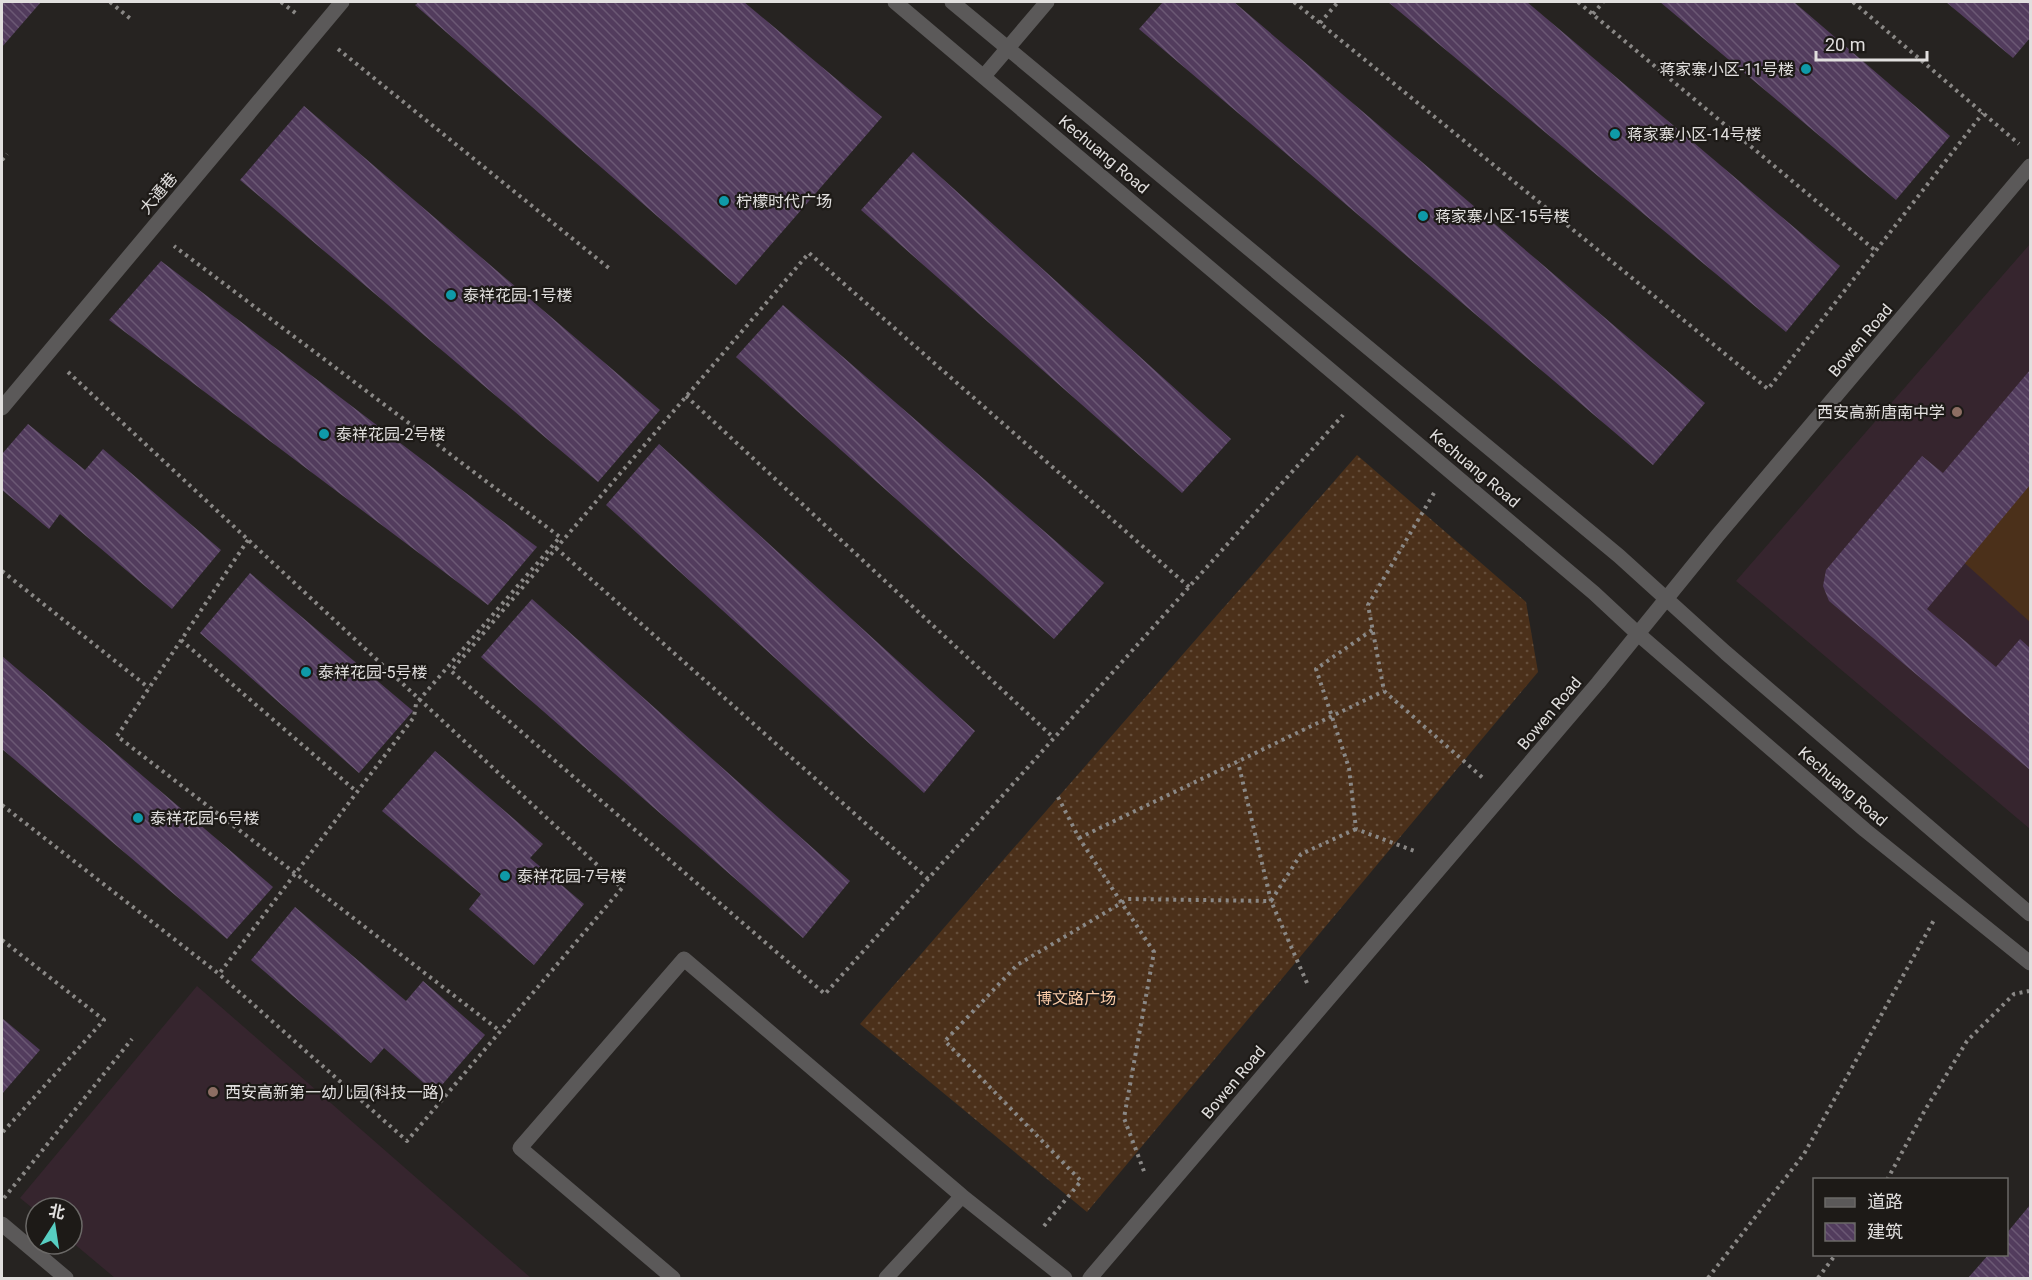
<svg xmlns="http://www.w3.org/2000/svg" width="2032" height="1280" font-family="Roboto,'Noto Sans SC',sans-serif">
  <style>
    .education { fill: #36252e }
    .grass { fill: url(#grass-dots) }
    .pitch { fill: #4b301a }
    .building { fill: url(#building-back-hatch) }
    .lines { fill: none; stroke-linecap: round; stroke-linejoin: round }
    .path { stroke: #8a8886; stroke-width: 4; stroke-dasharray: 3 4.5; stroke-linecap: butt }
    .minor { stroke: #5b5959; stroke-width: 15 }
    .culture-dot { fill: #0f9aa8; stroke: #1d1a17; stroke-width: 2 }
    .education-dot { fill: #8d6e63; stroke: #1d1a17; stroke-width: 2 }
    .labels { text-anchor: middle; stroke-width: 4.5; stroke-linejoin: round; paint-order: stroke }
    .poi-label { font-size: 16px; fill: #e1dfde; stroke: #1d1a17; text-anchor: start }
    .street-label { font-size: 16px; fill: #e1dfde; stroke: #1d1a17 }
    .park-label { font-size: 16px; fill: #facba7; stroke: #1d1a17 }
  </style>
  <defs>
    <pattern id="grass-dots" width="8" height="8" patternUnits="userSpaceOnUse" patternTransform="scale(1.5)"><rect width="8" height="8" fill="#4b301a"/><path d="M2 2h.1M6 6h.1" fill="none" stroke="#654e3b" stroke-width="1.8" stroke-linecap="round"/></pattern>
    <pattern id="building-back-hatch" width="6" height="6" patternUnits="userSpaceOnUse" patternTransform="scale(1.5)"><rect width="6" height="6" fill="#523c5d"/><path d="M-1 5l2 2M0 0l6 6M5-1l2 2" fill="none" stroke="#6b5874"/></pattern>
  </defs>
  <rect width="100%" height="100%" fill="#262321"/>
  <path class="education" d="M2030 244V829L1736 581Z
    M197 986 531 1278H115L72 1242V1208H36V1211L20 1198Z"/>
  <path class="grass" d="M1357 455 1526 602 1538 672 1087 1212 860 1024Z"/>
  <path class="pitch" d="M2030 472V622L1958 557Z"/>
  <path class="building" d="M2 2H41L2 47Z
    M419 2H744L882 117 736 285 415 5Z
    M1163 2H1234L1705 403 1653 465 1139 29Z
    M1388 2H1527L1840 266 1786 332Z
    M1660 2H1794L1950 136 1896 200Z
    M1946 2H2030V38L2013 58Z
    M304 106 660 410 598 482 240 180Z
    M913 152 1231 439 1182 493 861 210Z
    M161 261 537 547 488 605 109 320Z
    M783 305 1104 583 1054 639 736 357Z
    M2030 370V485L1927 609 1996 667 2020 639 2030 648V770L1829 601 1823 586 1826 570 1922 456 1943 473Z
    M28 424 85 470 103 449 221 550 172 609 60 514 49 529 2 490V454Z
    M659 444 975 731 924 793 606 505Z
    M250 573 413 711 359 773 200 633Z
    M532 599 850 881 803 938 481 657Z
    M2 656 273 887 227 939 2 749Z
    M435 751 543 844 530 858 584 904 534 965 469 909 481 894 382 811Z
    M295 907 406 1001 423 981 485 1035 435 1093 384 1048 371 1063 251 960Z
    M2 1018 40 1050 2 1094Z
    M2030 1205V1278H1968L1989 1254H2006V1234Z"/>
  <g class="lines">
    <path class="path" d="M110 2 132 20
      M281 2 298 15
      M1294 2 1768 389 1983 113
      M1578 2 1876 251
      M1853 2 2019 144
      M1593 14 1603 2
      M1320 23 1338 2
      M338 49 610 269
      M2 160 7 154
      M68 372 622 888 407 1141 219 974
      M686 396 1054 738
      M1434 493 1368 605 1384 691 1483 778
      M248 540 117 736 500 1031
      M556 548 928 879
      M2 571 149 688
      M1189 587 809 253 451 671 825 994C998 801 1170 608 1343 415
      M1372 630 1316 669 1349 768 1356 829 1417 852
      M181 640 357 792
      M1058 797 1079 838 1154 952 1124 1118 1145 1174
      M2 805 219 974 414 717 416 704 420 699 560 537 174 246
      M1079 838 1384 691
      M2 940 104 1020 2 1133
      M1307 983 1271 901 1301 854 1356 829
      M1887 1180 1925 1110 1967 1041 2014 994 2029 991
      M4 1198 132 1039
      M1044 1226 1081 1181 945 1041 1017 965 1128 899 1271 901 1238 762
      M1708 1278 1804 1154 1934 920
      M1818 1278 1836 1254"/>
    <path class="minor" d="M895 2 1594 593 1637 633 1865 830 2030 963
      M952 2 1619 556 1726 653 2030 914
      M984 76 1047 2
      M2 408 342 2
      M2 1224 66 1278
      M673 1278 520 1148 684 959 962 1196 1065 1278
      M886 1278 962 1196
      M1090 1278 1598 683 1718 535 2030 166"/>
  </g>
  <g class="culture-dot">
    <circle cx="1806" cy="69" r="6"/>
    <circle cx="1615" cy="134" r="6"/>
    <circle cx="724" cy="201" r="6"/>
    <circle cx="1423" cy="216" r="6"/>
    <circle cx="451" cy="295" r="6"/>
    <circle cx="324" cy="434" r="6"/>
    <circle cx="306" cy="672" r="6"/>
    <circle cx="138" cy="818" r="6"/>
    <circle cx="505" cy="876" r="6"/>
  </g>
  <g class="education-dot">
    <circle cx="1957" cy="412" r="6"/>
    <circle cx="213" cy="1092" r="6"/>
  </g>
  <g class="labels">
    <g class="poi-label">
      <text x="1794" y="75" text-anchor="end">蒋家寨小区-11号楼</text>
      <text x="1627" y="140">蒋家寨小区-14号楼</text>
      <text x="736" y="207">柠檬时代广场</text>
      <text x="1435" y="222">蒋家寨小区-15号楼</text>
      <text x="463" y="301">泰祥花园-1号楼</text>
      <text x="1945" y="418" text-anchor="end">西安高新唐南中学</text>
      <text x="336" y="440">泰祥花园-2号楼</text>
      <text x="318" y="678">泰祥花园-5号楼</text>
      <text x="150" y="824">泰祥花园-6号楼</text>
      <text x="517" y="882">泰祥花园-7号楼</text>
      <text x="225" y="1098">西安高新第一幼儿园(科技一路)</text>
    </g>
    <g class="street-label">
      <text transform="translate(1104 154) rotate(40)" y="6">Kechuang Road</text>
      <text transform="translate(158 193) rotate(-50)" y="6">大通巷</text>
      <text transform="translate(1860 340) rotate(-50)" y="6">Bowen Road</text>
      <text transform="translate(1475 468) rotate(40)" y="6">Kechuang Road</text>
      <text transform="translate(1549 713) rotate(-50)" y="6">Bowen Road</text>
      <text transform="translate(1843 786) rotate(41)" y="6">Kechuang Road</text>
      <text transform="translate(1233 1082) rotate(-50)" y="6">Bowen Road</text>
    </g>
    <g class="park-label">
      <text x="1076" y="1004">博文路广场</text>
    </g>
  </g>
  <rect width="2032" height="1280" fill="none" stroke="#e1dfde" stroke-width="6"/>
  <rect x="1813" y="1178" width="195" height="78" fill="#1d1a17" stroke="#6b6967" stroke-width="1.5"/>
  <rect x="1825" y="1198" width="30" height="9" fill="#5b5959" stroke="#6b6967" stroke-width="1.5"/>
  <text x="1867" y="1208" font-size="18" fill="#e1dfde">道路</text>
  <rect x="1825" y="1223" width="30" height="18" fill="url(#building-back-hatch)" stroke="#6b6967" stroke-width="1.5"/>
  <text x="1867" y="1238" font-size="18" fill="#e1dfde">建筑</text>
  <g transform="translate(54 1226) rotate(12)"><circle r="28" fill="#1d1a17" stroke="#6b6967" stroke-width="1.5"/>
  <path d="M0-4.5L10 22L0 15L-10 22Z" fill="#57cec2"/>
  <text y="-9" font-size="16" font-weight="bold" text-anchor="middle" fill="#e1dfde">北</text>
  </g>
  <path d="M1816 51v9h111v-9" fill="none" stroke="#e1dfde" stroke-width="3"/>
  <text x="1825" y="51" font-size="18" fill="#e1dfde" stroke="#1d1a17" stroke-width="4.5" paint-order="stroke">20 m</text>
</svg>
